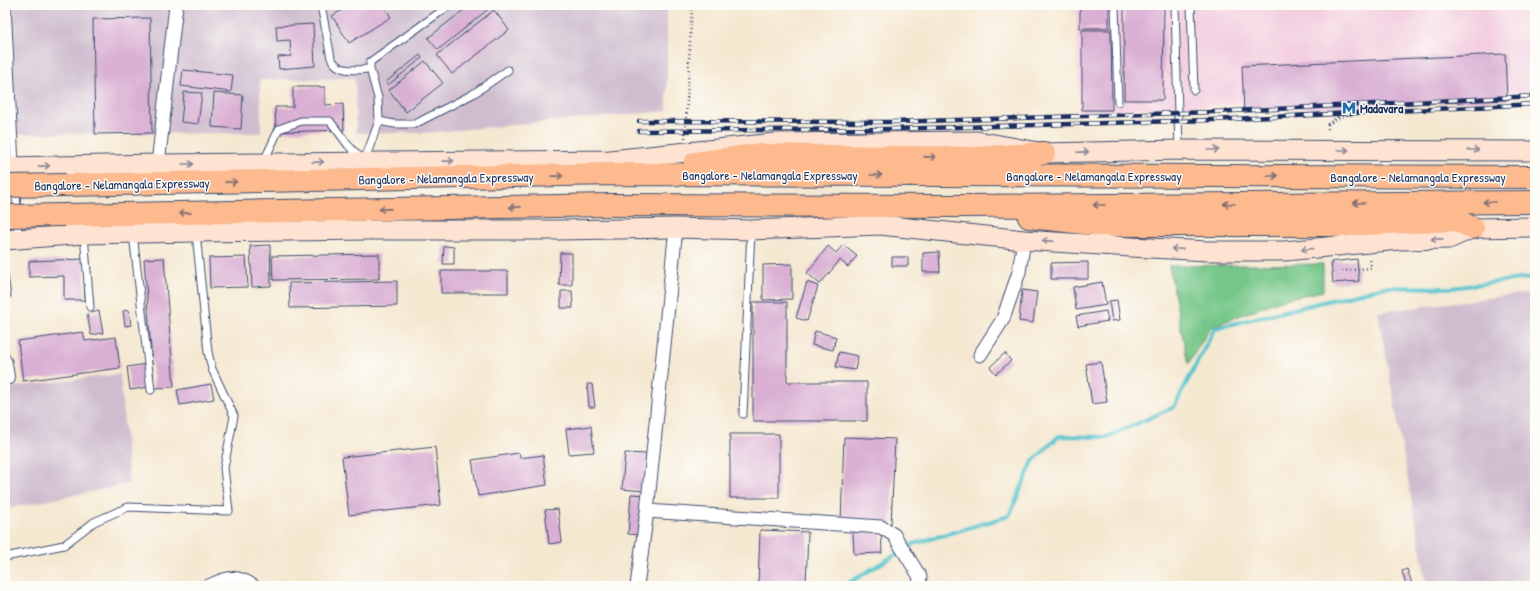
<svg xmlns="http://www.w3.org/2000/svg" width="1540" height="591" font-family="'Patrick Hand',sans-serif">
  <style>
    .built { fill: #f3cfe0 }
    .industrial { fill: #cfbdcf }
    .green { fill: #76c789; stroke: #487b74 }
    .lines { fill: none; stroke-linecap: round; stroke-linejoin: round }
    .stream { stroke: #57c4cf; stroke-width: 4 }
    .building { fill: #d9afd3 }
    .lane-casing { stroke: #3c4b6f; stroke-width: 9 }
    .street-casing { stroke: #3c4b6f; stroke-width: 15 }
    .secondary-casing { stroke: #3c4b6f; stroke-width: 21 }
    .highway-casing { stroke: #3c4b6f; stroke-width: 24 }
    .path { stroke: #3c4b6f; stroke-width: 2.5; stroke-dasharray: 1 3; stroke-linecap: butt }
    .lane { stroke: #fff; stroke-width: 7 }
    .street { stroke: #fff; stroke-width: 13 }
    .secondary { stroke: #fee3d2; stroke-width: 19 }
    .highway { stroke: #fcba8e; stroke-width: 22 }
    .rail-casing { stroke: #1b2f5e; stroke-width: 4.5 }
    .rail { stroke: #fdfcf7; stroke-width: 3; stroke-dasharray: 9; stroke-linecap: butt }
    .highway-bridge-casing { stroke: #3c4b6f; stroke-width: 24; stroke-linecap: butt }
    .path-bridge { stroke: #3c4b6f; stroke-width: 2.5; stroke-dasharray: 1 3; stroke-linecap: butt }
    .highway-bridge { stroke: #fcba8e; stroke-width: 22 }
    .oneway { stroke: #8c8998 }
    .oneway2 { stroke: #806e74 }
    .labels { text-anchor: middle; stroke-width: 3; stroke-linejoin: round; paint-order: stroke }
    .poi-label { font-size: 13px; font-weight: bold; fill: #1b2f5e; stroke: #fdfcf7; text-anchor: start }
    .street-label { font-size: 13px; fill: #1b2f5e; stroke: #fdfcf7 }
  </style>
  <rect width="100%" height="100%" fill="#fdfcf7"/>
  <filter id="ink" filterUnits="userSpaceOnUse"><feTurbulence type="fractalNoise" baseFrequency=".025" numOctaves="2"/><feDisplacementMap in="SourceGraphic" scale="8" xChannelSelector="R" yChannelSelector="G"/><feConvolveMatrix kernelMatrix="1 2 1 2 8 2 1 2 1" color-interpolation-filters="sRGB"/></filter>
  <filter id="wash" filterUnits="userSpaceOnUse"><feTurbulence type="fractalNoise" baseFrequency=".012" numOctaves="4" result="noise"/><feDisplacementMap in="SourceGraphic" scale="16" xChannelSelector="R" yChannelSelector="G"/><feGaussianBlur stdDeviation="0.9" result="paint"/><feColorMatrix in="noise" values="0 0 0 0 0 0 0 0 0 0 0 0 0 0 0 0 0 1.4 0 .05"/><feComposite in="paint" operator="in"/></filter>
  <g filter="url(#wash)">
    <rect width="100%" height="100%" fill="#f5e8d1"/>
    <path class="built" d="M1067 5H1535V91L1079 112 1076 16Z"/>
    <path class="industrial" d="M5 5H667V111L426 133H356L355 78 260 80 261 133 5 134Z
      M1535 292V586H1427L1378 312Z
      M120 374 129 484 5 509V388Z"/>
    <path class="green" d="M1323 264V291L1280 300 1211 327 1188 364 1169 266Z"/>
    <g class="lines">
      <path class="stream" d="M844 586 913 544 1009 516 1033 461 1059 436 1107 437 1174 407 1215 328 1385 287 1451 288 1535 277"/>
    </g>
    <g id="blocks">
      <path class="building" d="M350 5H383L391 17 349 43 332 16Z
        M470 5H491L492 6 438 50 428 38Z
        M1080 5H1109V28H1080Z
        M1124 5H1164L1163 100H1124Z
        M494 10 509 30 452 74 437 55Z
        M150 18 152 133 95 134 93 19Z
        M313 24 315 66 279 69 278 57 291 56 290 40 277 41 276 26Z
        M1082 30H1111L1112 110H1082Z
        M1505 54 1507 100 1244 111 1242 66Z
        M420 55 422 58 388 85 386 82Z
        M425 61 443 83 406 112 389 90Z
        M183 70 233 75 231 92 181 86Z
        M293 87H325V105L343 104 344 130 276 132 275 107H293Z
        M184 92 202 93 198 124 181 122Z
        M214 93 243 95 241 129 212 127Z
        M270 245 271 286 252 287 250 246Z
        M843 245 857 256 848 267 840 260 820 284 807 273 828 246 836 253Z
        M444 246 454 247V264H443Z
        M939 252 940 272H923V253Z
        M560 253H572V285H559Z
        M379 254V279L273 280 272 256Z
        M246 257 248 287 210 288 209 258Z
        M892 257H908V266H892Z
        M164 258 174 387 154 388 144 259Z
        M84 259 85 300H64V276L29 277V261Z
        M1357 259 1359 281 1333 283 1331 262Z
        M1088 262V279H1051V263Z
        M792 264V299L763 300V265Z
        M5 268H7L11 297 5 298Z
        M441 271H508V293H441Z
        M397 281V306L290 308 289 283Z
        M807 282 818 286 807 321 796 318Z
        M1102 282 1106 305 1076 310 1073 287Z
        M1022 290 1037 292 1033 323 1019 321Z
        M561 291H572L573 308H561Z
        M1117 300 1120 320 1112 321 1109 301Z
        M753 302H787V382H867V421H753Z
        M129 310 131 325 125 326 123 311Z
        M99 311 103 333 91 335 87 314Z
        M1106 311 1108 321 1078 326 1076 316Z
        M815 331 836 337 833 350 812 345Z
        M83 332 85 341 116 337 120 368 23 381 18 341Z
        M839 352 858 356 855 370 836 367Z
        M1005 353 1011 361 996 374 990 367Z
        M1101 362 1107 402 1092 404 1086 364Z
        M146 364 149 387 130 390 127 367Z
        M211 384 214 399 180 405 177 390Z
        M587 384H592L595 407H589Z
        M591 426 594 452 569 454 566 429Z
        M730 434H779V498H730Z
        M844 437 895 439 891 524 841 522Z
        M435 447 441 505 349 515 342 457Z
        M519 453 520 458 543 455 547 485 478 496 472 460Z
        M625 453 647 454 644 491 622 489Z
        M631 494 645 495 641 535 628 534Z
        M558 509 562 542 549 544 545 510Z
        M760 530 808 532 806 586H758Z
        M881 530 882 553 854 554 853 532Z
        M1407 569 1413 586H1406L1402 571Z"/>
    </g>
  </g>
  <g filter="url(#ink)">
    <use href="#blocks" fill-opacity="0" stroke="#3c4b6f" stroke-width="1"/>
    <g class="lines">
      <defs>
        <path id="lane" d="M7 5 15 166
          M321 5 331 58C338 73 355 70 370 69
          M1115 5 1118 102
          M1175 5 1179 150
          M1191 5 1194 90
          M379 121 394 124H415L473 94 508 70
          M264 161 279 129 301 121H330L348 145 364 162 379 121 378 98 370 69V62L450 5
          M16 189 18 238
          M133 234 151 390
          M84 235 90 307
          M5 356 8 361 11 380 5 381
          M743 414 751 230
          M5 557 64 545 94 522 128 507 229 511 224 468 234 416 212 369 208 352 196 233"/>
        <path id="street" d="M158 164 176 5
          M980 355 1003 319 1019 272 1024 240
          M647 511 881 527 894 535 920 577 919 586
          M209 586C226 578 237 574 253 586
          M637 586 647 511 676 228"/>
        <path id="secondary" d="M5 167 158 164 610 160 775 143 977 141 1044 153 1179 150 1535 151
          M5 240 84 234 196 232 367 230H558L676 228 751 230 880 225 1024 240 1131 247 1208 251H1285L1399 240 1449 239 1473 228 1535 227"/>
        <path id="highway" d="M695 163 755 155 976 158 1044 153
          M66 185 613 174 1535 177
          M65 215 610 205 963 206 1535 202
          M1029 217 1103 225H1342L1456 220 1473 228"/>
      </defs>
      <use href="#lane" class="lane-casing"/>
      <use href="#street" class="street-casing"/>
      <use href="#secondary" class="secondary-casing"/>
      <use href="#highway" class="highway-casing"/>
      <path class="path" d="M1328 124V130
        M685 138 692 5
        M1342 271 1371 268 1370 258"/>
      <use href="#lane" class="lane"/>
      <use href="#street" class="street"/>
      <use href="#secondary" class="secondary"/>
      <use href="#highway" class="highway"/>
      <defs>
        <path id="rail" d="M639 121 891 122 1213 112 1535 96
          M639 131 892 129 1212 120 1535 104"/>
      </defs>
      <use href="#rail" class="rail-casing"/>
      <use href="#rail" class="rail"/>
      <defs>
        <path id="highway-bridge" d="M5 186 66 185
          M5 216 65 215"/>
      </defs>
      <use href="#highway-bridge" class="highway-bridge-casing"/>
      <path class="path-bridge" d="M1349 108V113L1328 124Z"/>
      <use href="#highway-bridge" class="highway-bridge"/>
    </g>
    <defs><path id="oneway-shaft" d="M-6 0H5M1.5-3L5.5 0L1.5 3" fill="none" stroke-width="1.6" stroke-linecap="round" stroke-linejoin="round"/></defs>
    <g class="oneway">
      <use href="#oneway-shaft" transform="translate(1213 150)"/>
      <use href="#oneway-shaft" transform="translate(1343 150)"/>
      <use href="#oneway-shaft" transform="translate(1473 150)"/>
      <use href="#oneway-shaft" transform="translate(1083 152) rotate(-1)"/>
      <use href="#oneway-shaft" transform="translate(448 161) rotate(-1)"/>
      <use href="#oneway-shaft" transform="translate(318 162) rotate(-1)"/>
      <use href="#oneway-shaft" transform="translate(188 164)"/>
      <use href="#oneway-shaft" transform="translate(44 166) rotate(-1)"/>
      <use href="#oneway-shaft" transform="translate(1437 239) rotate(179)"/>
      <use href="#oneway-shaft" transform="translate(1048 241) rotate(-176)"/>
      <use href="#oneway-shaft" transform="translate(1177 249) rotate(-177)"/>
      <use href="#oneway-shaft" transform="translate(1307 249) rotate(175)"/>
    </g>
    <g class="oneway2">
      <use href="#oneway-shaft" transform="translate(930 157) rotate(1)"/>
      <use href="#oneway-shaft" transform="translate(876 175)"/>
      <use href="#oneway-shaft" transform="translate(557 176) rotate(-1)"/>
      <use href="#oneway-shaft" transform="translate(1272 176)"/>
      <use href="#oneway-shaft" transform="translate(231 182) rotate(-1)"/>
      <use href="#oneway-shaft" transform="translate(1489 202) rotate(180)"/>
      <use href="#oneway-shaft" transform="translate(1359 203) rotate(180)"/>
      <use href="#oneway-shaft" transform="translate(1229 204) rotate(180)"/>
      <use href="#oneway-shaft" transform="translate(1099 205) rotate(180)"/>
      <use href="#oneway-shaft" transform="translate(515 207) rotate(179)"/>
      <use href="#oneway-shaft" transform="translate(385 209) rotate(179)"/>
      <use href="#oneway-shaft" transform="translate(185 213) rotate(179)"/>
    </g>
  </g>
  <defs>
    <symbol id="metro-bare" viewBox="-9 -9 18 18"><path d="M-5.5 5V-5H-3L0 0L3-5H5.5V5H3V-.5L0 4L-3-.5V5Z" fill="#1f6fb2" stroke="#fdfcf7" stroke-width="2.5" paint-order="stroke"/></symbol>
  </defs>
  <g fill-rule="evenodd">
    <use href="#metro-bare" x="1339" y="98" width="20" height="20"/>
  </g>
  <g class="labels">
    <g class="poi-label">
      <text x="1360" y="113">Madavara</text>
    </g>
    <g class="street-label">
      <text x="770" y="180">Bangalore - Nelamangala Expressway</text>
      <text x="1094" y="181">Bangalore - Nelamangala Expressway</text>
      <text x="1418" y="182">Bangalore - Nelamangala Expressway</text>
      <text transform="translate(446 178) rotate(-1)" y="5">Bangalore - Nelamangala Expressway</text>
      <text transform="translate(122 184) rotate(-1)" y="5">Bangalore - Nelamangala Expressway</text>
    </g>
  </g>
  <rect width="1540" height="591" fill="none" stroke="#fdfcf7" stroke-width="20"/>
</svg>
